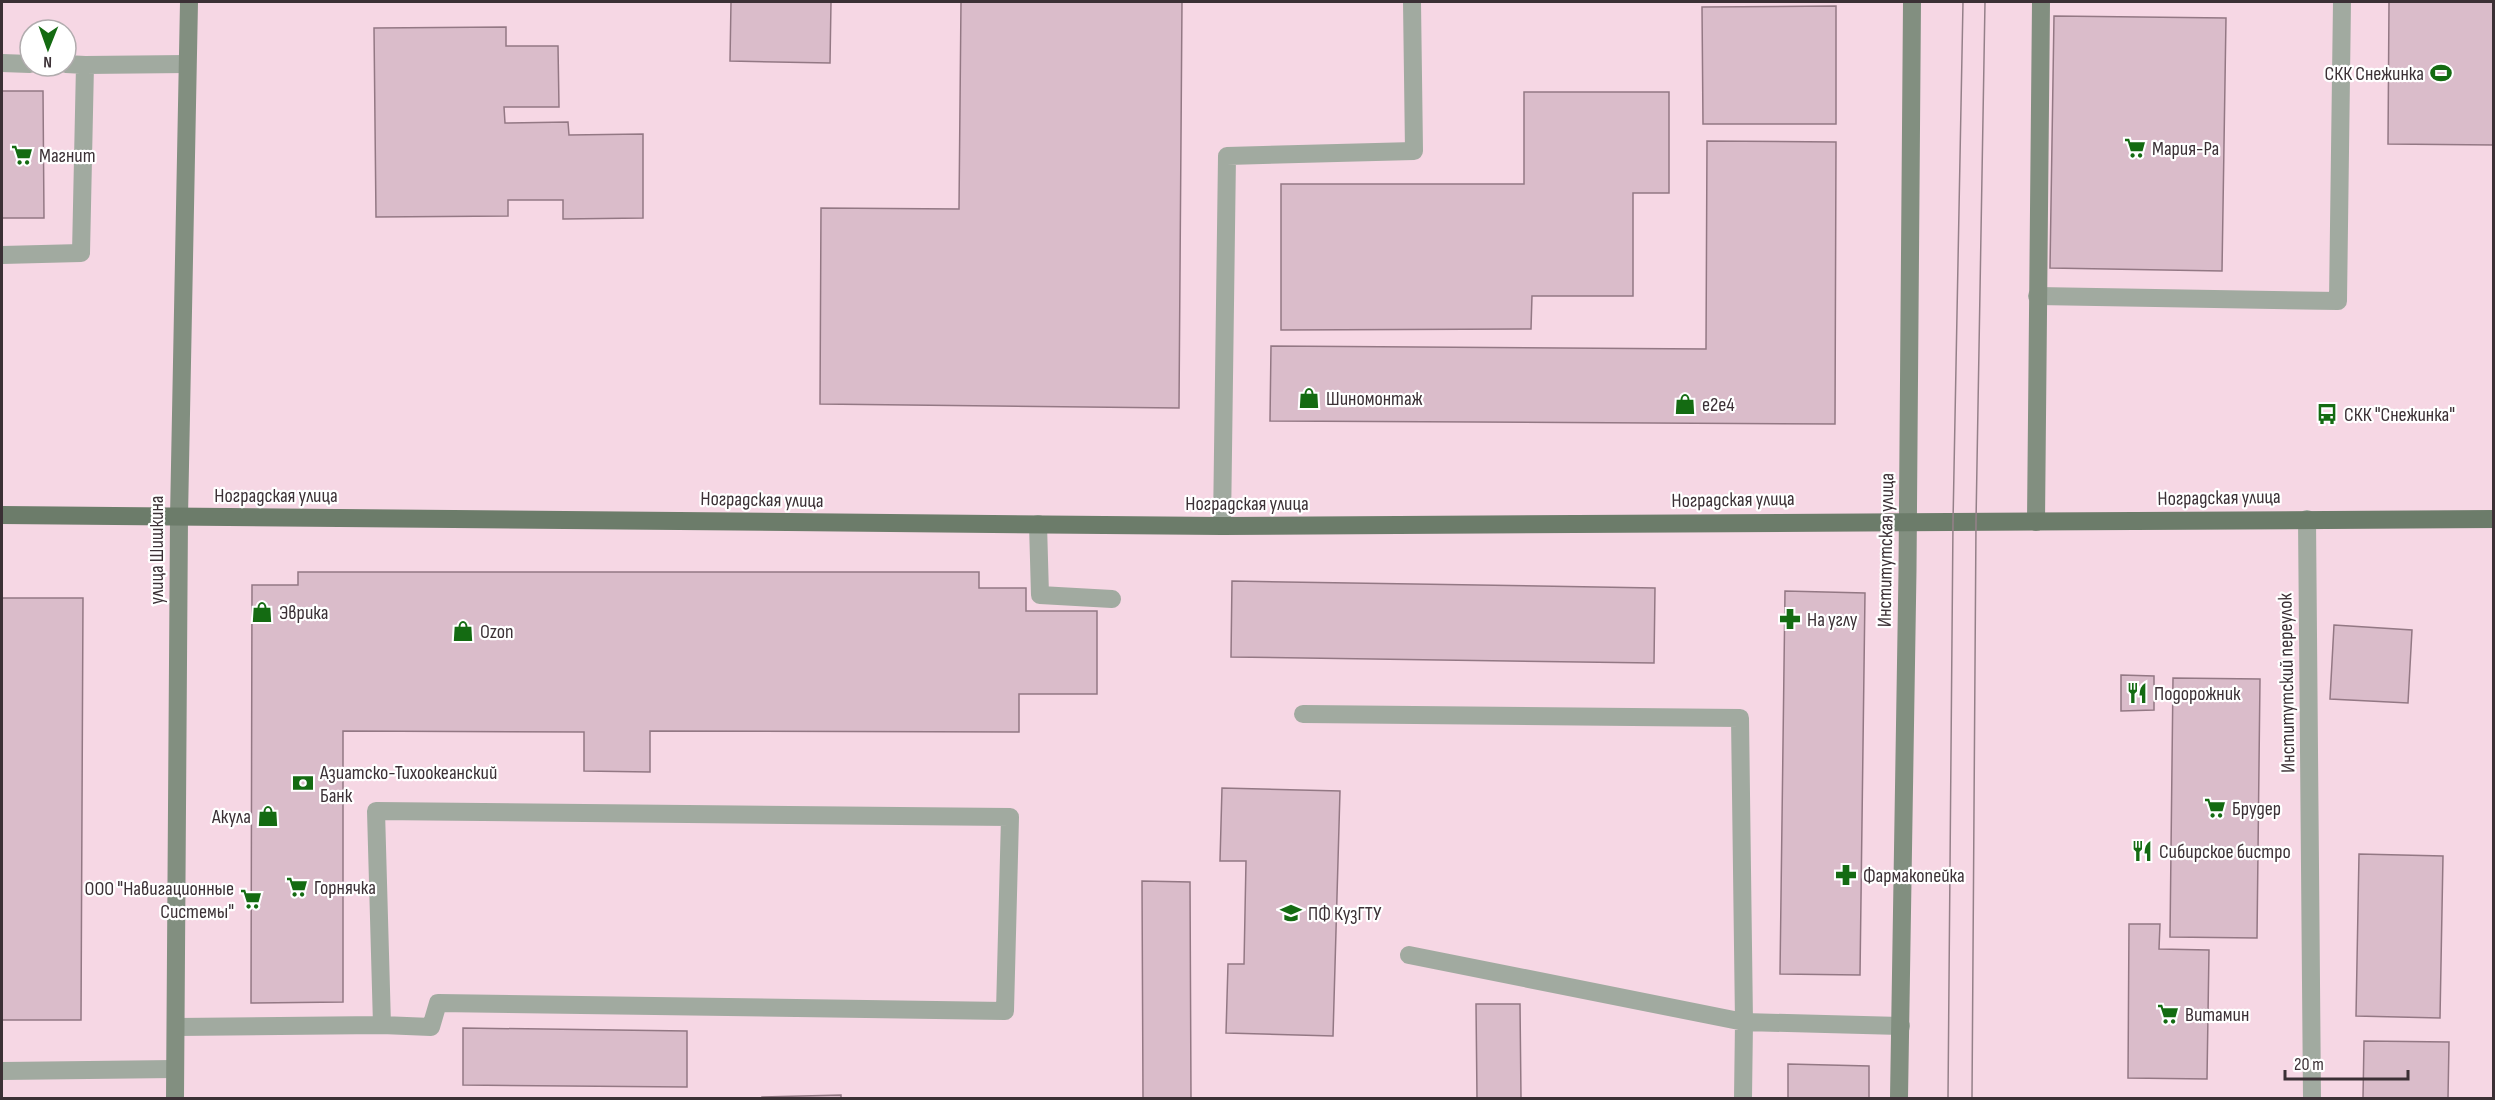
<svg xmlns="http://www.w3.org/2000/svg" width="2495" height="1100" font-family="'Sofia Sans Condensed',sans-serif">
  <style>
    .building { fill: #dabcca; stroke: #937884; stroke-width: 1.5 }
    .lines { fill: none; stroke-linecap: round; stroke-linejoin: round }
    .service { stroke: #a1aaa0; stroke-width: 18 }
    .minor { stroke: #a1aaa0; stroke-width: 18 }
    .secondary { stroke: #828f80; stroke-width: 18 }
    .primary { stroke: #6c7c6a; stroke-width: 18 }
    .tram { stroke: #958089; stroke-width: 1.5 }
    .labels { text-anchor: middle; stroke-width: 4.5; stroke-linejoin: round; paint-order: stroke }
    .poi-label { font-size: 20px; fill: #3b3035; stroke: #fff; text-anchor: start }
    .street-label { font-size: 20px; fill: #3b3035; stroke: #fff }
  </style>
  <rect width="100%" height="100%" fill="#f6d7e4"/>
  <path class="building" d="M731 2H831L830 63 730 61Z
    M961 2H1182L1179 408 820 404 821 208 959 209Z
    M2389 2H2494V145L2388 144Z
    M1836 6V124H1703L1702 7Z
    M2054 16 2226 18 2222 271 2050 268Z
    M506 27V46H558L559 107H504L505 123 568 122 569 135 643 134V218L563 219V200H508V216L376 217 374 28Z
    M2 91H43L44 218H2Z
    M1524 92H1669V193H1633V296H1532L1531 329 1281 330V184H1524Z
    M1707 141 1836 142 1835 424 1270 421 1271 346 1706 349Z
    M298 572H979V588H1026V611H1097V694H1019V732L650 731V772L584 771V732L343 731V1002L251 1003 252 585H298Z
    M1232 581 1655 588 1654 663 1231 657Z
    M1785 591 1865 593 1860 975 1780 974Z
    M2 598H83L81 1020H2Z
    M2334 625 2412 630 2408 703 2330 699Z
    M2121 675 2154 676V710L2121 711Z
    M2173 678 2260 679 2257 938 2170 937Z
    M1222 788 1340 791 1333 1036 1226 1033 1228 964H1244L1246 861H1220Z
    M2359 854 2443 856 2440 1018 2356 1016Z
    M1142 881 1190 882 1191 1098H1143Z
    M2129 924H2160L2159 949 2209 950 2207 1079 2128 1078Z
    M1476 1004H1520L1521 1098H1477Z
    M463 1028 687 1031V1087L463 1085Z
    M2364 1041 2449 1042 2448 1098H2363Z
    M1788 1064 1869 1066V1098H1788Z
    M841 1095V1098H762V1097Z"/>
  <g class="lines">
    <path class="service" d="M2 63 30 64
      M66 64 85 65
      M2 255 81 253 85 65 187 64
      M2037 296 2338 301 2342 2
      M1038 524 1040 595 1112 599
      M1222 526 1227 156 1414 151 1412 2
      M1303 714 1740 718 1744 1022 1409 955
      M176 1027 382 1025 431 1027 438 1003 1005 1011 1010 817 376 811 382 1025
      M2 1071 175 1069
      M1743 1098 1744 1022 1901 1026"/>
    <path class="minor" d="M2307 519 2312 1098"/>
    <path class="secondary" d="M2036 522 2041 2
      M175 1098 179 517 189 2
      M1899 1098C1906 733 1911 367 1912 2"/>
    <path class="primary" d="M2 515 1222 526 2494 519"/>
    <path class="tram" d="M1948 1098 1953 522 1963 2
      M1972 1098 1976 522 1985 2"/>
  </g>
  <defs>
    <symbol id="stadium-bare" viewBox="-9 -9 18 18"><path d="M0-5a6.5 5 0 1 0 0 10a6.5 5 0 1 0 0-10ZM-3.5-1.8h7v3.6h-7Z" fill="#146b12" stroke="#fff" stroke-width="2.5" paint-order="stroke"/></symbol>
    <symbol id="supermarket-bare" viewBox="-9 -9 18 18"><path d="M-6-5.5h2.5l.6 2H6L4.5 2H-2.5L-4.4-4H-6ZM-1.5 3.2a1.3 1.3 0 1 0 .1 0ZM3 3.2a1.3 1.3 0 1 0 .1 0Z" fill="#146b12" stroke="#fff" stroke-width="2.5" paint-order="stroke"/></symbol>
    <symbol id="shop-bare" viewBox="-9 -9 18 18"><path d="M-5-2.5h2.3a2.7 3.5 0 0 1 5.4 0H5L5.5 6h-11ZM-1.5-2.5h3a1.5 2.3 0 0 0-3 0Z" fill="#146b12" stroke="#fff" stroke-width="2.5" paint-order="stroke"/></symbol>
    <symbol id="bus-bare" viewBox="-9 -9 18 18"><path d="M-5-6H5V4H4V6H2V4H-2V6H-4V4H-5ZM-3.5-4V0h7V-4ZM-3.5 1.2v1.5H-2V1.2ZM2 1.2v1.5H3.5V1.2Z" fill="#146b12" stroke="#fff" stroke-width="2.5" paint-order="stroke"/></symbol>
    <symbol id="pharmacy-bare" viewBox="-9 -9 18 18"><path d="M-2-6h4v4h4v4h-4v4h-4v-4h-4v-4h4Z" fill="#146b12" stroke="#fff" stroke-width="2.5" paint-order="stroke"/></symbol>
    <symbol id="restaurant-bare" viewBox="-9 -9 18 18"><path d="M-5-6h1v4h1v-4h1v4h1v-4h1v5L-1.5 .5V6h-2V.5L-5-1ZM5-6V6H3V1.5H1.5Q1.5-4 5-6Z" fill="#146b12" stroke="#fff" stroke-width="2.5" paint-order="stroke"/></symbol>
    <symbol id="bank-bare" viewBox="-9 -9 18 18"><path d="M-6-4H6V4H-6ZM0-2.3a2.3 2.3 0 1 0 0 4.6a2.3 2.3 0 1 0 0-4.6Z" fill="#146b12" stroke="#fff" stroke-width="2.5" paint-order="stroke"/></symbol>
    <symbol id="university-bare" viewBox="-9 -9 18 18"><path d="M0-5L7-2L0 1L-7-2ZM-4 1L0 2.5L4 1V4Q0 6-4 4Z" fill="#146b12" stroke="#fff" stroke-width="2.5" paint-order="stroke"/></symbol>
  </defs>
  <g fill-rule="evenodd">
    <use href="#stadium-bare" x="2426" y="58" width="30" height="30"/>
    <use href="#supermarket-bare" x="2120" y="133" width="30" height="30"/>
    <use href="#supermarket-bare" x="7" y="140" width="30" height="30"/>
    <use href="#shop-bare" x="1294" y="383" width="30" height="30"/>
    <use href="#shop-bare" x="1670" y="389" width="30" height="30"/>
    <use href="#bus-bare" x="2312" y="399" width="30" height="30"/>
    <use href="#shop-bare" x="247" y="597" width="30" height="30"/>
    <use href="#pharmacy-bare" x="1775" y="604" width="30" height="30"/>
    <use href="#shop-bare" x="448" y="616" width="30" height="30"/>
    <use href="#restaurant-bare" x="2122" y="678" width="30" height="30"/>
    <use href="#bank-bare" x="288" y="768" width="30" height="30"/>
    <use href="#supermarket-bare" x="2200" y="793" width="30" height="30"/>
    <use href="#shop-bare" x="253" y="801" width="30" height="30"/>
    <use href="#restaurant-bare" x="2127" y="836" width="30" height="30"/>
    <use href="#pharmacy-bare" x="1831" y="860" width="30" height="30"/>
    <use href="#supermarket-bare" x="282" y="872" width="30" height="30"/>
    <use href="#supermarket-bare" x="236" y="884" width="30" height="30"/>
    <use href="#university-bare" x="1276" y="898" width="30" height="30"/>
    <use href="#supermarket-bare" x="2153" y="999" width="30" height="30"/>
  </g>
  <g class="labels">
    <g class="poi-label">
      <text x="2424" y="80" text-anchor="end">СКК Снежинка</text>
      <text x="2152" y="155">Мария-Ра</text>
      <text x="39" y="162">Магнит</text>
      <text x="1326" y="405">Шиномонтаж</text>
      <text x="1702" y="411">e2e4</text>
      <text x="2344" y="421">СКК "Снежинка"</text>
      <text x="279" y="619">Эврика</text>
      <text x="1807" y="626">На углу</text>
      <text x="480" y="638">Ozon</text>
      <text x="2154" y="700">Подорожник</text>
      <text x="320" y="779">Азиатско-Тихоокеанский<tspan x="320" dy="23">Банк</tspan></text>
      <text x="2232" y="815">Брудер</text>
      <text x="251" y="823" text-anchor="end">Акула</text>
      <text x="2159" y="858">Сибирское бистро</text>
      <text x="1863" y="882">Фармакопейка</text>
      <text x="314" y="894">Горнячка</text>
      <text x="234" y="895" text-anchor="end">ООО "Навигационные<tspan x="234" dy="23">Системы"</tspan></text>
      <text x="1308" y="920">ПФ КузГТУ</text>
      <text x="2185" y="1021">Витамин</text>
    </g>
    <g class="street-label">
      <text x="276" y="502">Ноградская улица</text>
      <text transform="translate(2219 497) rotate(-1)" y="7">Ноградская улица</text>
      <text transform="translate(762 499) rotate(1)" y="7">Ноградская улица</text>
      <text transform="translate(1733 499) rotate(-1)" y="7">Ноградская улица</text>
      <text x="1247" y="510">Ноградская улица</text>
      <text transform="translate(156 550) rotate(-90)" y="7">улица Шишкина</text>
      <text transform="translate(1885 550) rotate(-89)" y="7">Институтская улица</text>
      <text transform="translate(2286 683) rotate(-91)" y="7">Институтский переулок</text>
    </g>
  </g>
  <rect width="2495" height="1100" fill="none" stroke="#3b3035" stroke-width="6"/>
  <g transform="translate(48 48) rotate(181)"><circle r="28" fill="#ffffff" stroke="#b1acae" stroke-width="1.5"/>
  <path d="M0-4.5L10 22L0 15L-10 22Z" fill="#146b12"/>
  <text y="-9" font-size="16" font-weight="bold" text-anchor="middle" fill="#3b3035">N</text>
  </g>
  <path d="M2285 1070v9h123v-9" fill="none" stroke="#3b3035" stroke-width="3"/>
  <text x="2294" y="1070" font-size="18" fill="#3b3035" stroke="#ffffff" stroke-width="4.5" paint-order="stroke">20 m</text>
</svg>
